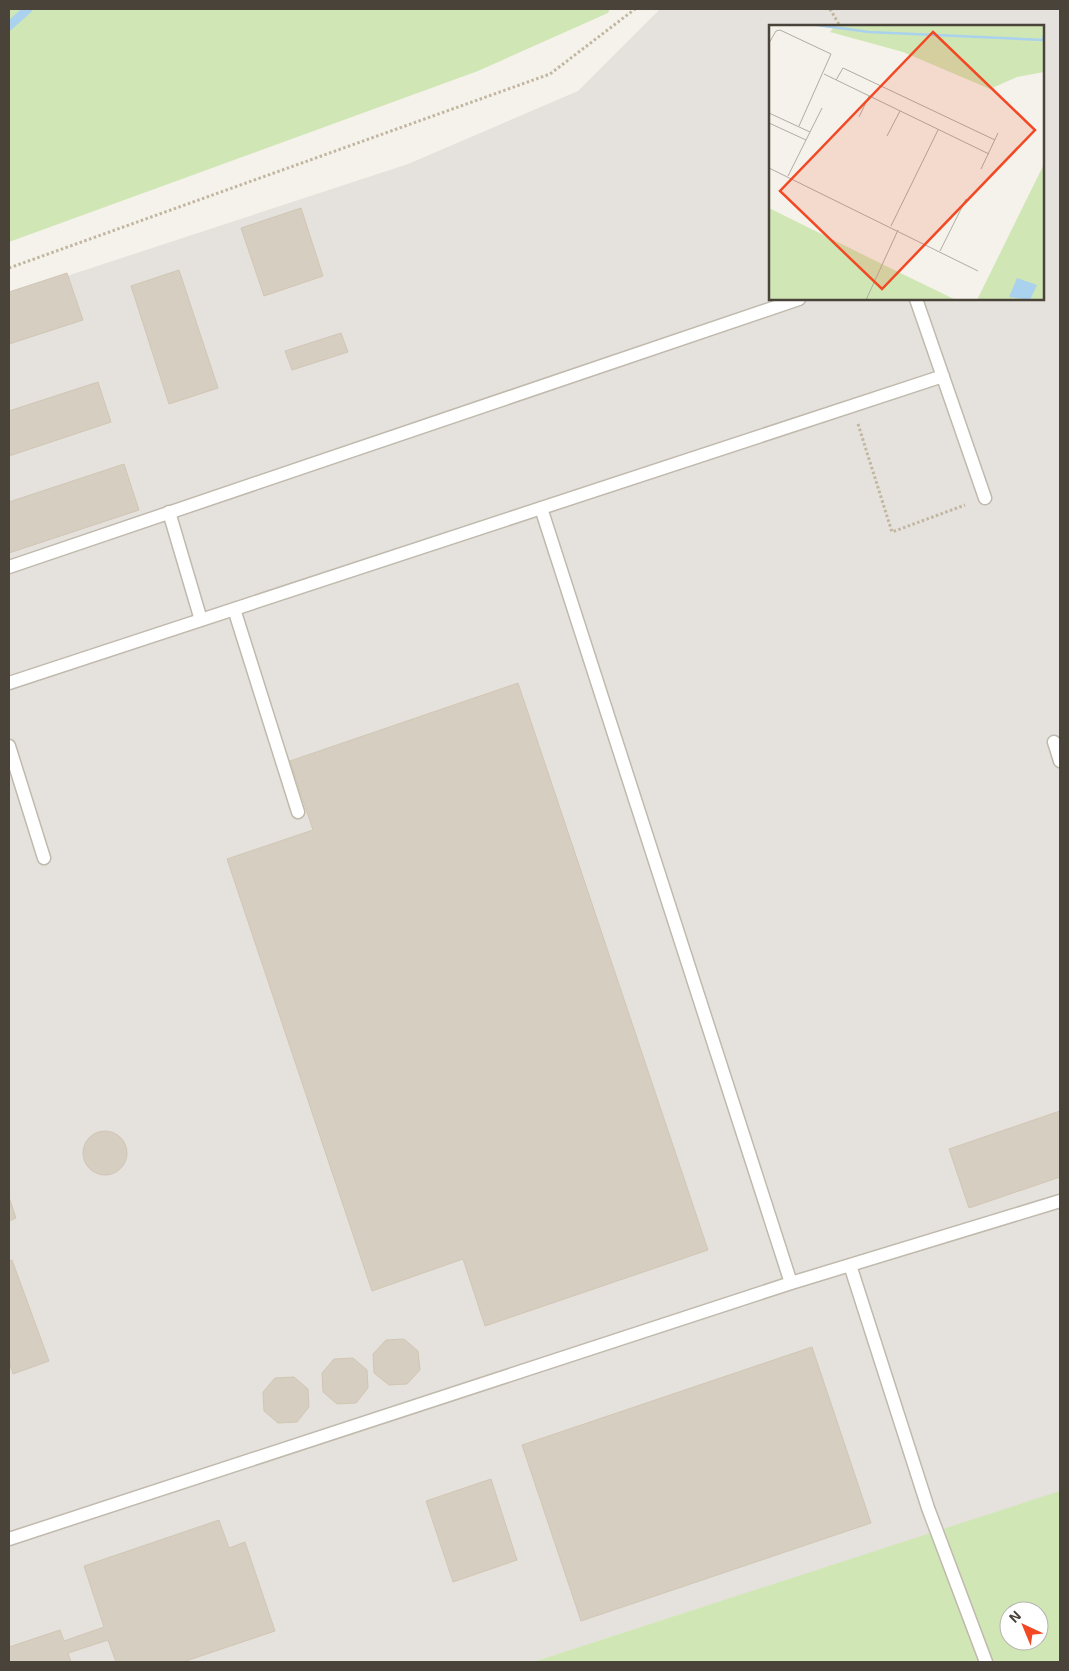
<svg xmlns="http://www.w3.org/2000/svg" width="1069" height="1671" font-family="'Exo 2',sans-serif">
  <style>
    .industrial { fill: #e5e1dc; fill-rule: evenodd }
    .green { fill: #d0e7b5; fill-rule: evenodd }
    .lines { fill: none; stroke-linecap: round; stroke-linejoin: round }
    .stream { stroke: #aad1ee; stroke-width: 9 }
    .building { fill: #d6cec0; stroke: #d1c6b4 }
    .lane-casing { stroke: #c0baad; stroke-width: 15 }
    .path { stroke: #c1b69f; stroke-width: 3; stroke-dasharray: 2.5 2.5; stroke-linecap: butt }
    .lane { stroke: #fff; stroke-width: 12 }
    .inset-river { fill: none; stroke: #aad1ee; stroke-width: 2.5 }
    .inset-road { fill: none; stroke: #b0aca4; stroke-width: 1 }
    .view { fill: #f24824; fill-opacity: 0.15; stroke: #f24824; stroke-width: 2.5 }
    .inset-edge { fill: none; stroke: #494339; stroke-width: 2.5 }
  </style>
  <rect width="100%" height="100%" fill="#f5f2eb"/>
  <path class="industrial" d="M660 9H1060V1492L533 1662H9V295L408 164 578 91ZM770 26H1043V299H770Z"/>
  <path class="green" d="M9 9H610L608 13 478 71 9 242Z
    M1060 1491V1662H533ZM1009 1611H1039V1641H1009Z"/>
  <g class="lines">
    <path class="stream" d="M9 26 28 9"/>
  </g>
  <path class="building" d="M301 208 323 276 264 296 241 228Z
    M179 270 218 388 169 404 131 286Z
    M67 273 83 320 9 344V292Z
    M341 333 348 352 292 370 285 351Z
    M98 382 111 422 9 456V411Z
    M124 464 139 510 9 553V502Z
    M518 683 708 1250 485 1326 463 1259 372 1291 227 859 313 830 290 761Z
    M1060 1111V1177L969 1208 949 1149Z
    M83 1153a22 22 0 1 1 44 0a22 22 0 1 1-44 0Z
    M9 1197 16 1218 9 1221Z
    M12 1260 49 1361 13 1374 9 1362V1261Z
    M404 1339 418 1351 420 1370 407 1384 389 1385 374 1373 373 1354 386 1340Z
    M812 1347 871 1523 581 1621 522 1445Z
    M353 1358 367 1370 368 1388 356 1403 337 1404 323 1392 322 1373 334 1359Z
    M294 1377 308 1389 309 1407 297 1422 278 1423 264 1411 263 1392 275 1378Z
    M491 1479 517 1560 453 1582 426 1501Z
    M219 1520 229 1548 245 1542 275 1631 183 1662H116L108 1640 68 1653 71 1662H9V1647L60 1630 64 1641 104 1627 84 1566Z"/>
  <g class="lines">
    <defs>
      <path id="lane" d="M916 299 985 498
        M541 508 791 1283
        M169 512 201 620
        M9 567 799 299
        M234 609 298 812
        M9 683 943 376
        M1054 742 1060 761
        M9 746 44 858
        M850 1265 928 1508 986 1662
        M9 1539 791 1283 1060 1201"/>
    </defs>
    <use href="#lane" class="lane-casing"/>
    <path class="path" d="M830 9 840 26
      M9 268 550 74 635 9
      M858 424 892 532 965 505"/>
    <use href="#lane" class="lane"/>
  </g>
  <g transform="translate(769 25)">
    <rect width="275" height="275" fill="#f5f2eb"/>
    <path d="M67 0H275V47L248 52 221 64 134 27 61 7ZM275 139V275H208ZM0 183 117 241 187 275H0Z" fill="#d0e7b5"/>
    <path d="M248 253 268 260 261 275 240 272Z" fill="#aad1ee"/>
    <path class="inset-river" d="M48 0 100 7 274 15 275 10"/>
    <path class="inset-road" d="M0 18 7 6 11 5 62 29 30 101M55 49 220 129M67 55 74 43 226 115M0 88 41 107M90 92 100 71M0 98 37 115M118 111 131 86M0 143 209 246M212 144 229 108M19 151 53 83M122 201 169 105M171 226 197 174M97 275 129 205"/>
    <path class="view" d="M164 7 266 105 113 264 11 166Z"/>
    <rect width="275" height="275" class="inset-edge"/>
  </g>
  <rect width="1069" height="1671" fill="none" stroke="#494339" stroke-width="20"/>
  <g transform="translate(1024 1626) rotate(316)"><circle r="24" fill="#ffffff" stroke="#b6b4b0"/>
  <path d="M0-4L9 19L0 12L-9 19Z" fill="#f24824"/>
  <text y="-8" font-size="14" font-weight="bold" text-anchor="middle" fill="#494339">N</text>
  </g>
</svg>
